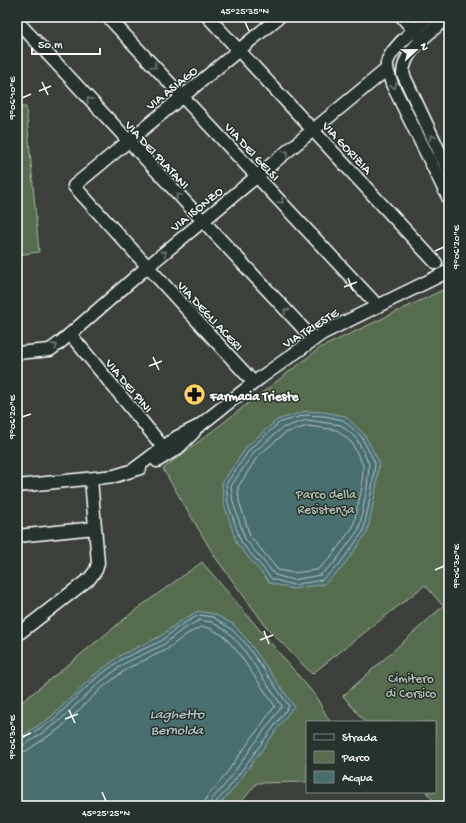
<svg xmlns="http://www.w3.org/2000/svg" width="466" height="823" font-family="'Gochi Hand',sans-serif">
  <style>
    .green { fill: #576c4f; stroke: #abb6a7 }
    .water { fill: #4a6e70; stroke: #92a8a9 }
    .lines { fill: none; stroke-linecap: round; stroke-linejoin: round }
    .shore { stroke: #b7c5c6; stroke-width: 1 }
    .minor-casing { stroke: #fff; stroke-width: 15 }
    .minor { stroke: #26332d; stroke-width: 12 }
    .oneway { stroke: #727a76 }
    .ticks { fill: none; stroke: #fff; stroke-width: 1.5 }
    .labels { text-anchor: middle; stroke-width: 3; stroke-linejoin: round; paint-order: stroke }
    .street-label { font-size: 13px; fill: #fff; stroke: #26332d }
    .poi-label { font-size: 13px; font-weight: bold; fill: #fff; stroke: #26332d; text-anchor: start }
    .park-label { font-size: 13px; fill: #b3bdb0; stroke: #26332d }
    .water-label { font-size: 14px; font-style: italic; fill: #aebebf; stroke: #26332d }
    .neatline { fill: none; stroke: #fff; stroke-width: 1.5 }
    .ticks-label { font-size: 10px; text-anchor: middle; fill: #fff }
  </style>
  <rect width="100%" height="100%" fill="#3b403a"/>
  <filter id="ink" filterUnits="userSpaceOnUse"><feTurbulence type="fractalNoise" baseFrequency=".025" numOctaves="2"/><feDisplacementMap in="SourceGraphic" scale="8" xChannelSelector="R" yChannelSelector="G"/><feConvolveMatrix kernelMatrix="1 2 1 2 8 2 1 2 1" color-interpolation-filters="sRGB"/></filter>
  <g filter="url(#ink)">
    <path class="green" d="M17 107H26L39 252 17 255Z
      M449 287V806H438L426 792H435V722H365L343 696 443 606 425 585 312 674 268 629 215 557 163 469 320 348Z
      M202 562 315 695 330 722H307V782L257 783 238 806H17V706L138 608Z"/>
    <path class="water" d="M306 411 324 412 345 416 364 434 379 462 376 490 367 533 341 569 324 584 293 589 270 583 237 544 224 504 222 483 247 446 277 420Z
      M198 611 214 614 233 624 249 642 294 706 231 792 217 806H17V739L51 717 93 676 121 655 159 637 179 622Z"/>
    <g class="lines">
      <path class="shore" d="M306 415 324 416 343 420 361 436 375 463 372 489 363 532 338 566 322 580 293 585 272 579 241 542 228 503 226 484 250 449 279 423Z
        M307 420 341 425 357 439 369 464 367 488 359 529 335 562 320 575 293 580 275 575 245 539 233 502 231 486 254 452 282 428Z
        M308 426 337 430 352 443 363 465 362 487 353 527 330 558 317 570 293 573 278 570 250 536 239 501 238 487 258 456 285 433Z
        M17 742 53 720 95 679 122 659 161 641 181 625 199 615 213 617 230 628 246 644 289 706 228 789 216 802 215 806
        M17 747 23 746 57 723 99 683 125 663 163 645 183 629 200 620 211 622 227 631 242 647 282 706 224 786 212 799 210 806
        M17 753 26 751 59 729 103 687 128 668 166 650 187 634 201 627 209 628 224 636 237 651 275 706 220 782 207 796 204 806"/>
      <defs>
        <path id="minor" d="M108 17 377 305
          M208 17 436 263
          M402 17 420 37
          M429 17C418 27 390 48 387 63 386 70 390 77 392 84L449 199
          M448 17C431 32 403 50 403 74L449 172
          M17 21 313 339
          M70 334 168 453
          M17 353 50 350 62 341 147 267 387 69
          M254 383 74 186 279 17
          M157 461 178 448 194 432
          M133 470 177 437 199 426 260 378 323 333 449 271
          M17 486 115 476 140 468
          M17 536 95 528
          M17 635 90 578 96 570 98 563 91 479"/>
      </defs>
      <use href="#minor" class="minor-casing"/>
      <use href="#minor" class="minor"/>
    </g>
    <defs><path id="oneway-chevron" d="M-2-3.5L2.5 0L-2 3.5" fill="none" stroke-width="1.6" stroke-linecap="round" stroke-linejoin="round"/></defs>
    <g class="oneway">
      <use href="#oneway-chevron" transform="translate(154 66) rotate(47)"/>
      <use href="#oneway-chevron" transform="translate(394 86) rotate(65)"/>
      <use href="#oneway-chevron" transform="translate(89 100) rotate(-132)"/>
      <use href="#oneway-chevron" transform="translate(432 137) rotate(-116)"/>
      <use href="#oneway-chevron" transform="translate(286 153) rotate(-40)"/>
      <use href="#oneway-chevron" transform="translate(178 196) rotate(-133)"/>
      <use href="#oneway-chevron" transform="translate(281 201) rotate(47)"/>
      <use href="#oneway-chevron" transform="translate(164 253) rotate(-40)"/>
      <use href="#oneway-chevron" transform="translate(286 311) rotate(-133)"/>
      <use href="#oneway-chevron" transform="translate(55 346) rotate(-33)"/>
    </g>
  </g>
  <path class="ticks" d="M245 22 249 31M42 82 48 95M39 91 51 86M22 98 31 94M435 251 444 247M348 278 353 291M344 287 357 282M153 357 159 370M149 366 162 361M22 417 31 414M435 570 444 566M264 631 269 644M260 640 273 635M69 710 75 723M65 719 78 714M22 737 31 733M102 792 106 801"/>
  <defs>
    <symbol id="pharmacy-disc" viewBox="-11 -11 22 22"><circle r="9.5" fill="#ffd166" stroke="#26332d"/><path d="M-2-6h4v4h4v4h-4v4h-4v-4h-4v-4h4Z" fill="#111"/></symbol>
  </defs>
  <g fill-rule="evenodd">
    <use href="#pharmacy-disc" x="182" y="382" width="25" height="25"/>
  </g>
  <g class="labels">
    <g class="street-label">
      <text transform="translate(171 87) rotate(-39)" y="5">VIA ASIAGO</text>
      <text transform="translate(348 147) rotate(47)" y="5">VIA GORIZIA</text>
      <text transform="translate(253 151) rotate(47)" y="5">VIA DEI GELSI</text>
      <text transform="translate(158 154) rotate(47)" y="5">VIA DEI PLATANI</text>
      <text transform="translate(196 208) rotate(-39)" y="5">VIA ISONZO</text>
      <text transform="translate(211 315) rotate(47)" y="5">VIA DEGLI ACERI</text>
      <text transform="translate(310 327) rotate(-32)" y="5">VIA TRIESTE</text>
      <text transform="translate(130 385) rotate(50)" y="5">VIA DEI PINI</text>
    </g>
    <g class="poi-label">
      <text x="210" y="400">Farmacia Trieste</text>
    </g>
    <g class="park-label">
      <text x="326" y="498">Parco della<tspan x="326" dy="15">Resistenza</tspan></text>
      <text x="411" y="682">Cimitero<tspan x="411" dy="15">di Corsico</tspan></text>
    </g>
    <g class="water-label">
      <text x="177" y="718">Laghetto<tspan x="177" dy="16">Bernolda</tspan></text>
    </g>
  </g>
  <rect width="466" height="823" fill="none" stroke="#26332d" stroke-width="44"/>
  <rect x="306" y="721" width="130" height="72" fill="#26332d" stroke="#7d8581"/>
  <rect x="314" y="734" width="20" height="6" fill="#26332d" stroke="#7d8581"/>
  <text x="342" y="741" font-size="12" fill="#ffffff">Strada</text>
  <rect x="314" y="751" width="20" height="12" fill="#576c4f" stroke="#7d8581"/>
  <text x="342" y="761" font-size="12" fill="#ffffff">Parco</text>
  <rect x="314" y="771" width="20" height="12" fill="#4a6e70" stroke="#7d8581"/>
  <text x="342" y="781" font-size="12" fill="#ffffff">Acqua</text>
  <g transform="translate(416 50) rotate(68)" stroke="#26332d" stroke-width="3" paint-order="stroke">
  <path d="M0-3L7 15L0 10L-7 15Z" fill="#ffffff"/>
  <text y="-6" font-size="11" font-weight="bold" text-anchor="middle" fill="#ffffff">N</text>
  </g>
  <path d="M32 48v6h68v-6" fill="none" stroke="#ffffff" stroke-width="2"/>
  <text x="38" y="48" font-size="12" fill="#ffffff" stroke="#26332d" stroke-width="3" paint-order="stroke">50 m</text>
  <rect x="22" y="22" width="422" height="779" class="neatline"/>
  <g class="ticks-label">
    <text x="245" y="14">45°25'35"N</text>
    <text transform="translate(11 98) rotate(-90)" y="4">9°06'10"E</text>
    <text transform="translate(455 247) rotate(-90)" y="4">9°06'20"E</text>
    <text transform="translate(11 417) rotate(-90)" y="4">9°06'20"E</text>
    <text transform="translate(455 566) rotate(-90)" y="4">9°06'30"E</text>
    <text transform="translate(11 737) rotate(-90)" y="4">9°06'30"E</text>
    <text x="106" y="816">45°25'25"N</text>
  </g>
</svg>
